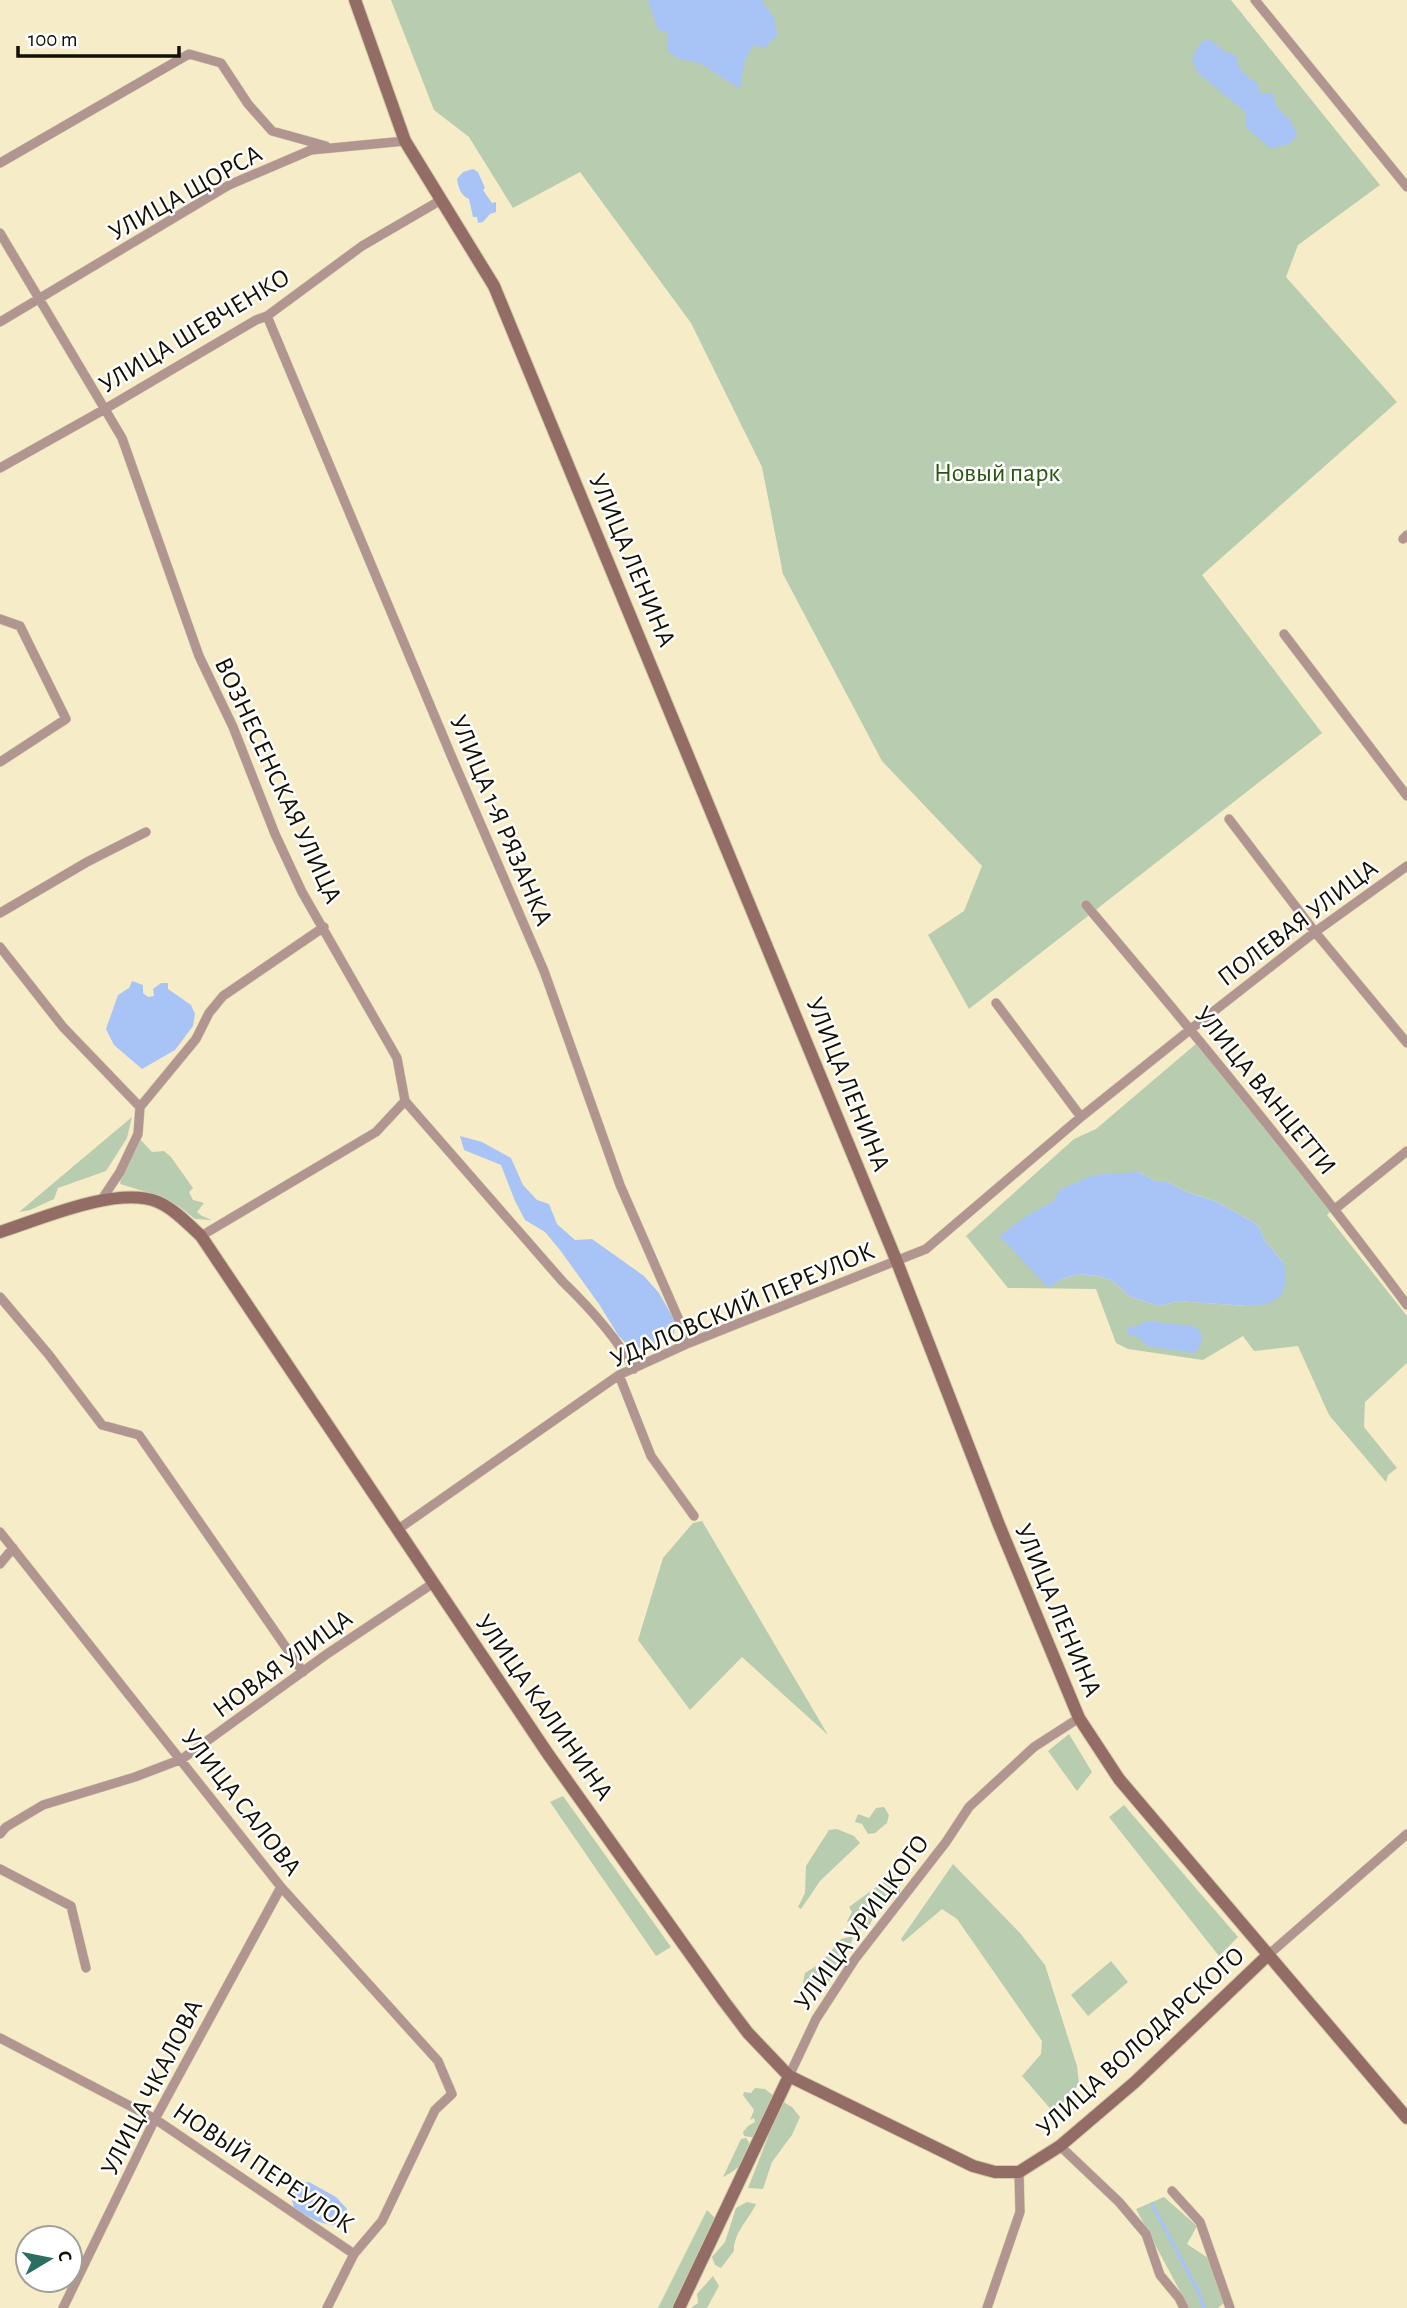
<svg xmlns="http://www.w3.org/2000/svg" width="1407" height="2308" font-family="'Alegreya Sans',sans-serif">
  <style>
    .green { fill: #b8cdb0; fill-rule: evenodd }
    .water { fill: #a8c4f6 }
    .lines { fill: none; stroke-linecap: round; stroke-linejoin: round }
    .stream { stroke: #a8c4f6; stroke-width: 3.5 }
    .street-casing { stroke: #d2c9a8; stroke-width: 10 }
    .secondary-casing { stroke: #d2c9a8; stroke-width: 14 }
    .street { stroke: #b19590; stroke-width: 9 }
    .secondary { stroke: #936c65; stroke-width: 12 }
    .labels { text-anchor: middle; stroke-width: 5; stroke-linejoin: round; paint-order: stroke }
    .street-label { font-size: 26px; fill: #120f03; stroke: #fff }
    .park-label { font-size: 26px; fill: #2a5613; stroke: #fff }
  </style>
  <rect width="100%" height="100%" fill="#f6ecc7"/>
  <path class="green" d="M391 0H1231L1380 185 1298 245 1286 277 1397 402 1202 575 1322 733 969 1009 928 935 964 911 982 866 882 761 783 574 762 467 691 323 580 172 513 208 469 137 434 110Z
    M1197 1043 1331 1211 1327 1215 1407 1316V1363L1365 1402 1364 1427 1397 1468 1388 1475 1386 1482 1329 1415 1298 1346 1254 1351 1243 1336 1203 1360 1128 1349 1116 1343 1096 1289 1008 1288 966 1236 1074 1139 1096 1129ZM1139 1172 1155 1181H1166L1184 1191 1217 1202 1258 1225 1265 1241 1284 1263 1247 1306 1178 1301 1159 1306 1131 1297 1111 1280 1098 1276 1079 1274 1062 1279 1049 1287 1000 1236C1041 1206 1089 1179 1139 1172Z
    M132 1117 127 1138 106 1171 58 1188 54 1199 30 1210 19 1212Z
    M139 1138 152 1152 164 1151 171 1157 193 1188 189 1192 193 1200 204 1203 197 1212 202 1216 212 1220 195 1219 180 1207 156 1195 120 1184 121 1178Z
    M702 1521 828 1735 742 1657 690 1710 638 1640 663 1558 693 1523Z
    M1069 1734 1092 1772 1077 1791 1048 1751Z
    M563 1796 671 1947 656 1956 550 1802Z
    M1124 1805 1238 1937 1219 1956 1109 1817Z
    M884 1807 889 1815 887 1823 875 1833 868 1834 862 1824 855 1822 858 1814 869 1818 876 1808Z
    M837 1829 854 1836 860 1843 820 1881 801 1909 798 1907 805 1893 806 1866 829 1830Z
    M953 1864 1020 1933 1045 1965 1077 2066 1079 2084 1054 2113 1022 2076 1041 2054 1042 2041 957 1919 942 1909 903 1942 901 1939Z
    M890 1877 900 1879V1892L875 1914 868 1928 853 1930 847 1921 852 1912 849 1907Z
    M853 1936C849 1954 834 1979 819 1991L810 1990 803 1983 805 1973 821 1963 841 1939Z
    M1111 1961 1128 1982 1088 2016 1071 1995Z
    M755 2088 765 2089 775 2097 757 2138 744 2136 743 2132 748 2126 755 2122 754 2118 750 2120 754 2110 743 2095 744 2092 751 2093Z
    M780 2100 792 2107 800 2117 792 2135 772 2162 763 2189 748 2188 768 2137 765 2134Z
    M746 2138C759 2153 736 2171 723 2177L741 2139Z
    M1164 2197 1197 2226 1187 2244 1208 2258 1225 2302 1218 2308H1189L1136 2209Z
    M747 2202 756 2204C749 2219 733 2234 734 2251L721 2268 715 2265 712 2257 725 2242 736 2208Z
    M707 2210 718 2221 674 2308H658Z
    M713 2276 719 2286 707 2308H691L698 2303 697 2294Z"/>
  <path class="water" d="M648 0H762L774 18 777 35 765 48 753 45 744 63 740 89 700 63 678 59 667 50 668 33 658 30Z
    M1211 40 1224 51 1237 56V65L1248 77 1258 83 1259 93 1274 94 1275 105 1291 121 1297 134 1290 144 1270 148 1245 127V112L1197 72 1192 58 1202 41Z
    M473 169 478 172 485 188 483 190 492 203 496 202V212L490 214 483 222 478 223 477 217H473L469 199C461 196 458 187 457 179L463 172Z
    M132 981 143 985V993L148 997 154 996 153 989 161 983H168V989L191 1005 195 1014 193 1026 175 1050 142 1069 114 1045 106 1029 118 995 129 988Z
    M460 1136 482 1142 511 1158 523 1185 537 1200 549 1204 557 1224 575 1240 592 1239 644 1276 659 1293 675 1321 674 1335 644 1349 629 1347 618 1335 599 1304 560 1250 545 1232 525 1220 515 1201 501 1165 464 1150Z
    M1139 1172 1155 1181H1166L1184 1191 1217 1202 1258 1225 1265 1241 1284 1263 1286 1279 1282 1295 1268 1304 1247 1306 1178 1301 1159 1306 1131 1297 1111 1280 1098 1276 1079 1274 1062 1279 1049 1288 999 1236 1028 1215 1054 1201 1059 1190 1093 1175Z
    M1146 1321 1192 1326C1206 1332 1203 1343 1195 1353L1147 1346 1138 1337 1126 1333 1128 1327 1138 1326Z
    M309 2182 336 2197 347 2209 342 2223C325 2229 309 2217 294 2208L290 2192 296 2183Z"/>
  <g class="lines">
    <path class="stream" d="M1152 2204 1199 2293 1204 2308"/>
    <defs>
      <path id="street" d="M1255 0 1407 187
        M0 163 189 54 221 63 248 104 272 131 326 146
        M0 233 122 438 199 656 233 727 275 834 302 892 397 1058 405 1101 563 1282C590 1308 616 1337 634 1369
        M267 316 453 760 544 971 620 1185 689 1343
        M0 322 229 185 311 150 405 141
        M0 468 105 409 256 320 267 316 362 246 441 200
        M1403 539 1407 535
        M0 619 20 626 66 719 0 762
        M1284 634 1407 796
        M1229 819 1315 932 1407 1043
        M1086 905C1197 1036 1305 1168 1407 1305
        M0 913 87 862 146 832
        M0 947 63 1027 140 1107 138 1134 120 1172 102 1199
        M996 1003 1081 1117
        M140 1107 196 1039 209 1013 223 996 324 927
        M1335 1209 1407 1151
        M201 1236 376 1132 405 1101
        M0 1297 49 1355 102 1425 139 1435 303 1672
        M619 1375 651 1456 694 1516
        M397 1530 619 1375 689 1343 926 1249 1081 1117 1191 1029 1315 932 1407 866
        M0 1532 281 1887 438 2061 452 2094 435 2110 382 2221 354 2254 327 2308
        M0 1564 13 1548
        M0 1834 6 1827 43 1805 135 1777 182 1759 327 1654 432 1584
        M0 1869 71 1906 86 1968
        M1267 1956 1407 1834
        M0 2038 155 2119 354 2254
        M789 2076 816 2019 855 1959 946 1842 969 1807 1034 1747 1079 1718
        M1060 2146 1119 2202 1146 2234 1160 2275 1179 2298 1184 2308
        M1172 2191 1200 2222 1230 2308
        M63 2308 155 2119 281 1887
        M987 2308 1020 2212 1019 2172"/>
      <path id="secondary" d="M355 0 405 141 494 286 897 1262 999 1525 1079 1718 1119 1779 1407 2118
        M0 1232C41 1219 117 1185 158 1202 174 1209 188 1224 201 1236L548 1754 723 2000 748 2033 789 2076 973 2166 995 2172H1019L1060 2146 1135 2082 1267 1956
        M679 2308 789 2076"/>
    </defs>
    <use href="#street" class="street-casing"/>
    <use href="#secondary" class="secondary-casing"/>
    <use href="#street" class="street"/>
    <use href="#secondary" class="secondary"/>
  </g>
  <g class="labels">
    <g class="street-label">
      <text transform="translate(185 192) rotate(-29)" y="9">УЛИЦА ЩОРСА</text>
      <text transform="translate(194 330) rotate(-31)" y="9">УЛИЦА ШЕВЧЕНКО</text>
      <text transform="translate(633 560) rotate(67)" y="9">УЛИЦА ЛЕНИНА</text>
      <text transform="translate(279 780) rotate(65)" y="9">ВОЗНЕСЕНСКАЯ УЛИЦА</text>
      <text transform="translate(502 820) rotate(67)" y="9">УЛИЦА 1-Я РЯЗАНКА</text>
      <text transform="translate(1297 922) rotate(-37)" y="9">ПОЛЕВАЯ УЛИЦА</text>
      <text transform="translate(849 1084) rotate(68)" y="9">УЛИЦА ЛЕНИНА</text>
      <text transform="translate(1266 1090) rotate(51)" y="9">УЛИЦА ВАНЦЕТТИ</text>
      <text transform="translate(742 1304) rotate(-23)" y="9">УДАЛОВСКИЙ ПЕРЕУЛОК</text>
      <text transform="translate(1059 1610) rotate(67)" y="9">УЛИЦА ЛЕНИНА</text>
      <text transform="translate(282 1663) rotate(-36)" y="9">НОВАЯ УЛИЦА</text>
      <text transform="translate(545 1707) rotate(55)" y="9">УЛИЦА КАЛИНИНА</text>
      <text transform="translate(242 1802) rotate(52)" y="9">УЛИЦА САЛОВА</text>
      <text transform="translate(861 1922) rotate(-54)" y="9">УЛИЦА УРИЦКОГО</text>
      <text transform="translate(1140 2041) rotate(-42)" y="9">УЛИЦА ВОЛОДАРСКОГО</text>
      <text transform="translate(151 2087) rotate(-63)" y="9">УЛИЦА ЧКАЛОВА</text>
      <text transform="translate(264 2167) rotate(34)" y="9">НОВЫЙ ПЕРЕУЛОК</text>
    </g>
    <g class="park-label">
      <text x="997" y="481">Новый парк</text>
    </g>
  </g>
  <g transform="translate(49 2259) rotate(80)"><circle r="33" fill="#ffffff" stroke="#a09f9a" stroke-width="2"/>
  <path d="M0-5L12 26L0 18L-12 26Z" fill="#2a6f62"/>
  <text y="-10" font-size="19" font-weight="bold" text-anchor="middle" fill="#120f03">С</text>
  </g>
  <path d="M18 46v10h161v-10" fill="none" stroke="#120f03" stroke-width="3.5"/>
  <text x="28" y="46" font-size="21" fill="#120f03" stroke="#ffffff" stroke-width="5" paint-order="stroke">100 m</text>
</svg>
